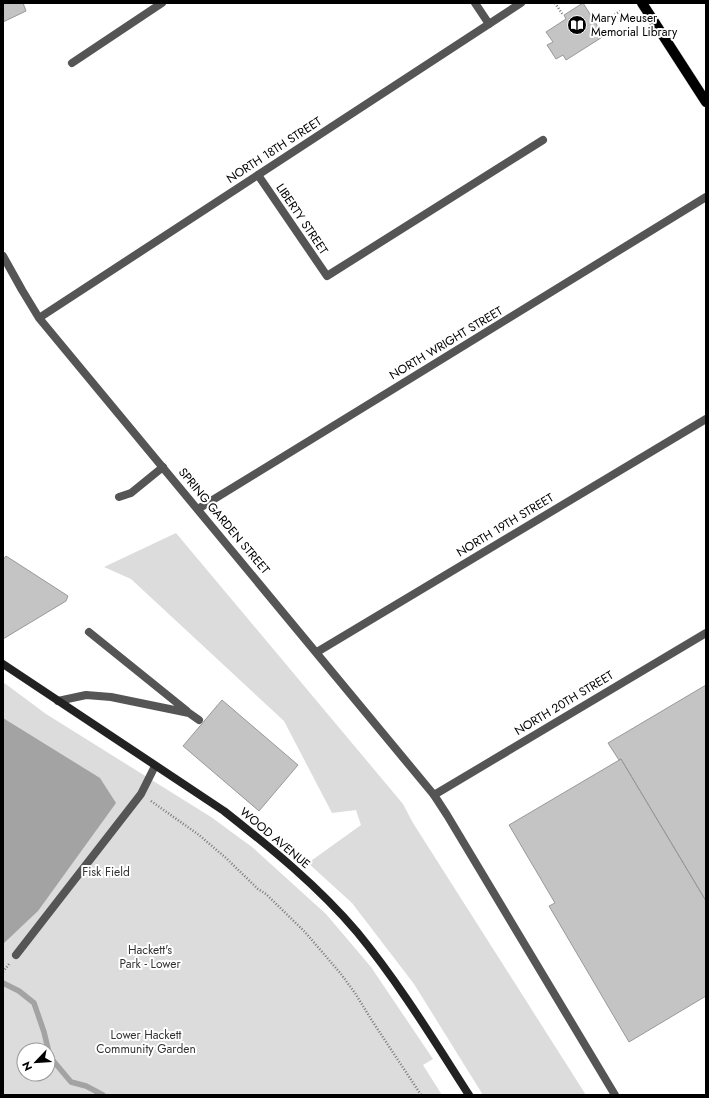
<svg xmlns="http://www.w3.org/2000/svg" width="709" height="1098" font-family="Jost,sans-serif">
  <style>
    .green { fill: #dcdcdc; fill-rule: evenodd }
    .water { fill: #a3a3a3 }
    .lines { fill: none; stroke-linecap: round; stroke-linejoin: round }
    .stream { stroke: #a3a3a3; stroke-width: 5.5 }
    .building { fill: #c4c4c4; stroke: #999 }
    .primary-casing { stroke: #dbdbdb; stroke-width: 11 }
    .path { stroke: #777; stroke-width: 2.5; stroke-dasharray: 1 2; stroke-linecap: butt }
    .service { stroke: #555; stroke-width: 8 }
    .minor { stroke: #555; stroke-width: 8 }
    .secondary { stroke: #222; stroke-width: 8 }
    .primary { stroke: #000; stroke-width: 10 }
    .labels { text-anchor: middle; stroke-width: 4; stroke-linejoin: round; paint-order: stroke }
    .poi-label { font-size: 12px; fill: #000; stroke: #fff; text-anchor: start }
    .street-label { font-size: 12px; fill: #000; stroke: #fff }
    .park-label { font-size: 12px; fill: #333; stroke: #fff }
  </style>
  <rect width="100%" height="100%" fill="#fff"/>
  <path class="green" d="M176 533 403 804 413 823 586 1095H483L414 984 352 903 308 863 361 825 356 810 332 813 284 721 131 579 104 567Z
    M3 682 46 714 211 817 252 847 326 914 371 967 433 1059 423 1065 442 1095H3ZM24 1050H48V1074H24Z"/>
  <path class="water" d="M3 718 100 778 116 803 38 911 3 944Z"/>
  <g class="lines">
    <path class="stream" d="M3 983 19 991 34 1003 44 1032 50 1057 71 1082 86 1086 103 1095"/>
  </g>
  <path class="building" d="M3 3H23L26 11 3 22Z
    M583 3 604 36 566 60 563 55 556 59 547 45 553 42 546 32 566 19 564 15Z
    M6 556 68 596 66 601 3 639V560Z
    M706 685V901L621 759 619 760 608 743Z
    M222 700 298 765 259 811 183 746Z
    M621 759 706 901V996L629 1042 549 906 555 903 509 825Z"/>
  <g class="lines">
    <defs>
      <path id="primary" d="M642 3 706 102"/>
    </defs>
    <use href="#primary" class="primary-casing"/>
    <path class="path" d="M555 3 563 15
      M605 22 620 11
      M151 801 199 835 226 858 258 889 266 894 305 932 341 974 355 993 371 1019 421 1095
      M3 972 9 964"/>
    <path class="service" d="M475 3 489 24
      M72 63 162 3
      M258 175 327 276 543 140
      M119 497 131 493 163 467
      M89 632 187 711
      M58 701 86 695 111 697 189 713 199 720
      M434 795 447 815 615 1095
      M16 955 141 794 155 766"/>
    <path class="minor" d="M3 256 22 290 39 318 434 795 706 633
      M39 318 521 3
      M198 509 706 197
      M317 652 706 419"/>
    <path class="secondary" d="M3 664 224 811C271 848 318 886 357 932 399 983 433 1039 469 1095"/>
    <use href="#primary" class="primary"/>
  </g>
  <defs>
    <symbol id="library-disc" viewBox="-11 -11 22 22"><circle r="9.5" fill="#000" stroke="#fff"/><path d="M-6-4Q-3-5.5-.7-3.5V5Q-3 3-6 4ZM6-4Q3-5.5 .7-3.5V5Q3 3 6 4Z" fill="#fff"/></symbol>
  </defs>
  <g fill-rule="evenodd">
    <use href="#library-disc" x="566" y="14" width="22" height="22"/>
  </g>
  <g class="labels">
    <g class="poi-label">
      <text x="591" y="22">Mary Meuser<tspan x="591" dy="14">Memorial Library</tspan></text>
    </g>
    <g class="street-label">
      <text transform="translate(274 150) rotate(-33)" y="4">NORTH 18TH STREET</text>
      <text transform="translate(302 219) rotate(56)" y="4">LIBERTY STREET</text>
      <text transform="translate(446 343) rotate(-31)" y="4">NORTH WRIGHT STREET</text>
      <text transform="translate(224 521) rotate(50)" y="4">SPRING GARDEN STREET</text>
      <text transform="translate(505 525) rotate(-31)" y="4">NORTH 19TH STREET</text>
      <text transform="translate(564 703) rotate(-31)" y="4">NORTH 20TH STREET</text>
      <text transform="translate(275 838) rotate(40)" y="4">WOOD AVENUE</text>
    </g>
    <g class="park-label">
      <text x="106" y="876">Fisk Field</text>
      <text x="150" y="954">Hackett's<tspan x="150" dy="14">Park - Lower</tspan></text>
      <text x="146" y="1039">Lower Hackett<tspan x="146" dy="14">Community Garden</tspan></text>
    </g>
  </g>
  <rect width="709" height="1098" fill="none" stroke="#000000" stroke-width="8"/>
  <g transform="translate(36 1062) rotate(245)"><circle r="19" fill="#ffffff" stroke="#999999"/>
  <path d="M0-3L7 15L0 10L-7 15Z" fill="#000000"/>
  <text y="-6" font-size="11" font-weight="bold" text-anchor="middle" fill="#000000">N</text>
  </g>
</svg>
